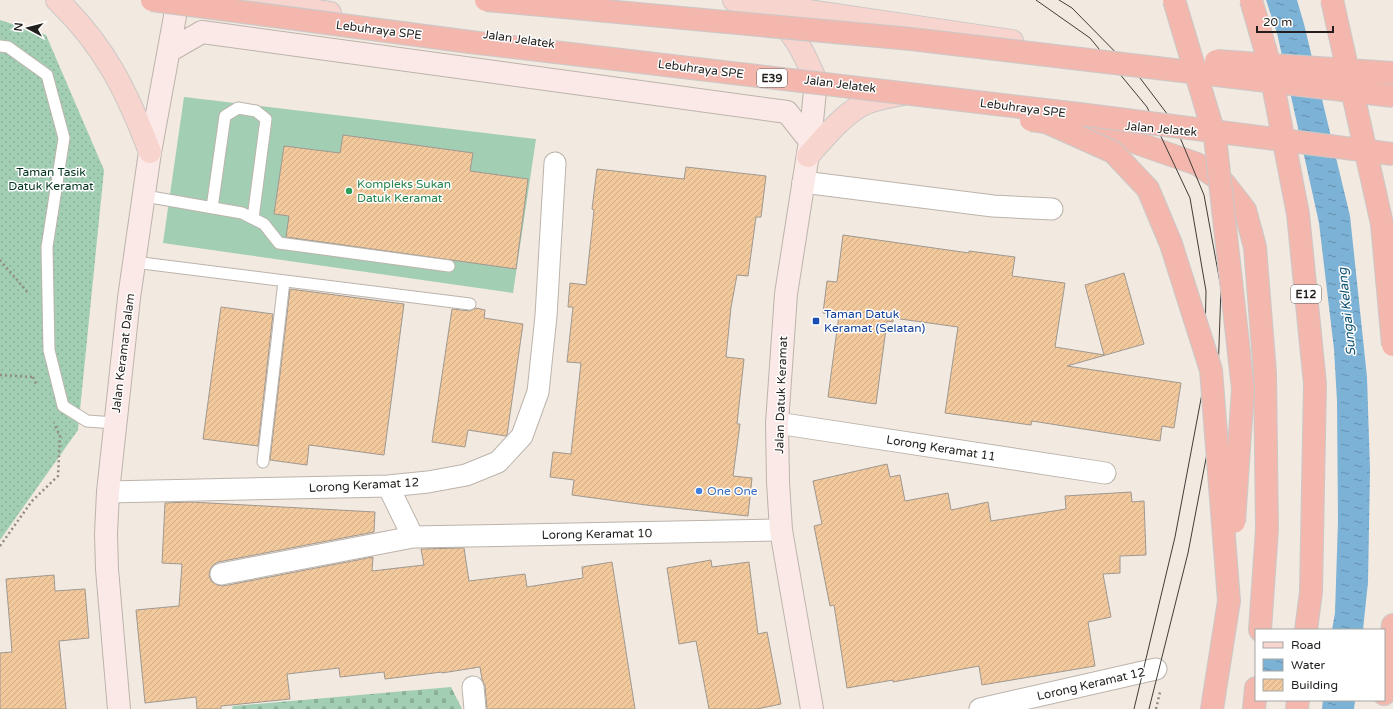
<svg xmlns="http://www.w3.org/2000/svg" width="1393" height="709" font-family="'Varela Round',sans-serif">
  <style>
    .grass { fill: url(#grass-dots) }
    .cemetery { fill: url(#cemetery-stones) }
    .pitch { fill: #a2ceb4 }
    .water { fill: url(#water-ripples) }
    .building { fill: url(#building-hatch); stroke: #a09890 }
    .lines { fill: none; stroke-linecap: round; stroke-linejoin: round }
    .lane-casing { stroke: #bcb4ac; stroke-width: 13 }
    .street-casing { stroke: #bcb4ac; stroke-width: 23 }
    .secondary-casing { stroke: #bcb4ac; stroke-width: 24 }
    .primary-casing { stroke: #cac9c8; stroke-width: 24 }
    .highway-casing { stroke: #cac9c8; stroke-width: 24 }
    .path { stroke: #918b85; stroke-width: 2.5; stroke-dasharray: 2 3; stroke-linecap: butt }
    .lane { stroke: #fff; stroke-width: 11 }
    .street { stroke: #fff; stroke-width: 21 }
    .secondary { stroke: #fbe9e7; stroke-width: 22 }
    .primary { stroke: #f8d4ce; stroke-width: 22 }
    .highway { stroke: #f3b7ae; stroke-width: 22 }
    .tram { stroke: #403c38; stroke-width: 1 }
    .highway-bridge-casing { stroke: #cac9c8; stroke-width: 24; stroke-linecap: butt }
    .highway-bridge { stroke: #f3b7ae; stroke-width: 22 }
    .leisure-dot { fill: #2e9e5b; stroke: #fff; stroke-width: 1.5 }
    .transit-dot { fill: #1a4fb4; stroke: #fff; stroke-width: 1.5 }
    .shop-dot { fill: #3f7fe0; stroke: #fff; stroke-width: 1.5 }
    .labels { text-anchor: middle; stroke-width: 3; stroke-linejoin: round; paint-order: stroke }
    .shield { fill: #fff; stroke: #64625f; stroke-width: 1 }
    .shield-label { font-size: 11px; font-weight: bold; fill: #211e1b }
    .street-label { font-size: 12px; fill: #211e1b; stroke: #fff }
    .park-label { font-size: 12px; fill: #03341e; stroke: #fff }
    .leisure-label { font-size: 12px; fill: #27864d; stroke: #fff; text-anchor: start }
    .transit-label { font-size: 12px; fill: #164399; stroke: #fff; text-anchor: start }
    .shop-label { font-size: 12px; fill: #366cbe; stroke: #fff; text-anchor: start }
    .water-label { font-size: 13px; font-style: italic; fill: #105375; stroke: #fff }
  </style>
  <defs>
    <pattern id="grass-dots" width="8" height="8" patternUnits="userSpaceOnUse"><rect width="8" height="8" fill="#a2ceb4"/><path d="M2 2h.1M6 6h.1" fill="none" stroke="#8bb09a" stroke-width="1.8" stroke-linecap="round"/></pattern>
    <pattern id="cemetery-stones" width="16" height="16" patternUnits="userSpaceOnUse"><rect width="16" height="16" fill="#a2ceb4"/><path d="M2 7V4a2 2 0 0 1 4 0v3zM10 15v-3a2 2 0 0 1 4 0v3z" fill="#8bb09a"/></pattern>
    <pattern id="water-ripples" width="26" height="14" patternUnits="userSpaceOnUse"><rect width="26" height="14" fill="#7cb2d5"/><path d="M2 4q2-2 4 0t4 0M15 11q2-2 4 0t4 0" fill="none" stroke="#6590ac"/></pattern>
    <pattern id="building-hatch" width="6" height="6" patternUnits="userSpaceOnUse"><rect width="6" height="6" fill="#f2c99c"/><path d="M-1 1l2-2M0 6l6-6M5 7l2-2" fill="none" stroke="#cfac86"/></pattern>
  </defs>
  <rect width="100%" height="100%" fill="#f2e9e0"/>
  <path class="grass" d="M0 20 46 35 104 170 78 430 0 540Z"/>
  <path class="cemetery" d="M451 687 462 709H232L233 706Z"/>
  <path class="pitch" d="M184 97 536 139 513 293 163 243Z"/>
  <path class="water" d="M1266 0H1297L1304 24 1350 216 1367 377 1370 470 1368 582 1363 630H1332L1335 613 1338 521 1337 401 1334 349 1319 223 1277 33Z
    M1323 700H1355L1354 709H1322Z"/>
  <path class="building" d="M343 135 473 153 470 171 528 179 516 269 286 237 289 216 274 214 284 146 340 153Z
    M686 167 766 176 761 217H756L748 276 737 275 731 307 726 357 744 359 737 424H740L733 476 752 478 748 516 646 505 572 495 574 480 550 477 553 452 571 454 581 363 567 362 573 307H568L570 283 586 285 594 210 592 209 597 169 684 179Z
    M843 235 969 253V251L1015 257 1012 276 1065 283 1055 347 1104 355 1085 285 1124 273 1144 344 1067 366 1181 383 1174 428 1162 426 1160 441 1032 421 1031 425 945 413 958 327 893 318V322L887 321 876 404 828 397 839 315 823 313 827 281 837 282Z
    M290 289 404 304 384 455 309 445 307 465 270 460Z
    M221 307 273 314 258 446 203 439Z
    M476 308 485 310 484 318 523 324 507 435 506 436 468 430 465 447 432 442 452 309 470 311Z
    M887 464 890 477 900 475 905 501 948 493 951 510 988 502 991 521 1066 509 1065 496 1131 492 1132 502 1144 501 1146 555 1120 556V573L1103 574 1111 617 1088 622 1095 666 982 685 979 666 893 682V680L847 688 834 605 830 606 814 526 822 524 813 481Z
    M190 502 375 512 374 532 218 562 213 565 210 570 209 576 212 582 217 585 223 586 373 557 372 571 424 565 421 549 464 548 469 581 525 574 527 587 583 578 582 567 612 562 635 709H487L485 686 482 679 480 667 442 673V672L385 679 384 672 340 677 339 668 287 674 290 699 221 706V709H197L196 697 145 703 136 610 179 606 182 564 162 563 165 503Z
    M711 560 712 567 749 562 758 634 767 632 781 704 757 709H709L696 641 679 644 667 568Z
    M54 575 55 591 85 589 89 638 59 641 66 709H0V653L12 652 6 579Z"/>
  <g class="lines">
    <defs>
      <path id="lane" d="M0 46 8 47 47 75 64 138 47 247 49 350 63 406 87 421 115 423
        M145 196 242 213 264 224 279 243 449 266
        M212 208 225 116 238 108 256 111 266 119 253 218
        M134 262 470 304
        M263 462 284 281"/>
      <path id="street" d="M803 182 993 206 1052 209
        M777 423 1105 473
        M388 486 413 537
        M108 492 388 486 428 482 466 475 498 462 522 436 538 392 546 316 555 163
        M221 574 413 537 781 530
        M473 687 475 709
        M980 709 1156 669"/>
      <path id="secondary" d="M169 51 202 32 787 112 810 141
        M119 709 107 569 106 534 108 492 129 298 150 152 178 0
        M812 709 781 530 778 482 777 423 786 294 810 141 816 81"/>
      <path id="primary" d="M57 0C105 46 127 92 150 152
        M240 0 330 13
        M734 0 1012 41
        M775 18C796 33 806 58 816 81
        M808 156C823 139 840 118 860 106 872 99 889 97 903 94"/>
      <path id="highway" d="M1074 121 1197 164 1224 183 1245 210 1255 247 1265 373 1267 529 1260 630
        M1306 630 1311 592
        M1384 694 1393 625
        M1212 709 1229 601
        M1254 709 1256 688
        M1297 709 1298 700"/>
    </defs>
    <use href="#lane" class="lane-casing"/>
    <use href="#street" class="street-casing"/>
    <use href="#secondary" class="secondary-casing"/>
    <use href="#primary" class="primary-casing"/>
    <use href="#highway" class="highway-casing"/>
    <path class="path" d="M0 260 29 294
      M0 375 33 377
      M33 377 37 386
      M0 546 32 501 58 476 60 436 54 423
      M1156 709 1160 692"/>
    <use href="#lane" class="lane"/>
    <use href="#street" class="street"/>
    <use href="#secondary" class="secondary"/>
    <use href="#primary" class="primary"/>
    <use href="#highway" class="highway"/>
    <path class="tram" d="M1036 0 1090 38 1147 107 1190 198 1206 291 1204 383 1175 537 1134 709
      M1059 0 1072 8 1137 74 1174 123 1204 195 1221 288 1217 401 1188 553 1149 709"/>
    <defs>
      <path id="highway-bridge" d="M152 0 470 42 1079 114 1393 154
        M486 0 911 39 1393 96
        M1174 0 1215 137 1243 389 1234 522
        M1251 0 1268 59 1298 214 1315 384 1311 592
        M1332 0 1382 224 1393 345
        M1216 61 1393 73
        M1031 120 1046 122 1113 152 1148 189 1171 244 1211 370 1229 601"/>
    </defs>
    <use href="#highway-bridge" class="highway-bridge-casing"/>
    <use href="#highway-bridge" class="highway-bridge"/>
  </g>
  <circle class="leisure-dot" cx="349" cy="191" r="4"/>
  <rect class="transit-dot" x="812" y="317" width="8" height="8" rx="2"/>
  <circle class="shop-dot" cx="699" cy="491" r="4"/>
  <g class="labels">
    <g class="shield">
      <rect x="757" y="69" width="30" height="18" rx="3"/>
      <rect x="1291" y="285" width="30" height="18" rx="3"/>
    </g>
    <g class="shield-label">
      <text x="772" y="82">E39</text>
      <text x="1306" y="298">E12</text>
    </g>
    <g class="street-label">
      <text transform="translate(379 30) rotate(7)" y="4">Lebuhraya SPE</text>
      <text transform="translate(519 39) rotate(8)" y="4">Jalan Jelatek</text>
      <text transform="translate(701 69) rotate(7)" y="4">Lebuhraya SPE</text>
      <text transform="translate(840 84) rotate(7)" y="4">Jalan Jelatek</text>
      <text transform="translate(1023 108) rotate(7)" y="4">Lebuhraya SPE</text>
      <text transform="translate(1161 129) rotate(5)" y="4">Jalan Jelatek</text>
      <text transform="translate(123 353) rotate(-83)" y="4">Jalan Keramat Dalam</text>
      <text transform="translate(781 395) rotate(-88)" y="4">Jalan Datuk Keramat</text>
      <text transform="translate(941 448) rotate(9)" y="4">Lorong Keramat 11</text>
      <text transform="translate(364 485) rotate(-3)" y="4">Lorong Keramat 12</text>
      <text transform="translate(597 534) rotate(-1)" y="4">Lorong Keramat 10</text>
      <text transform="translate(1091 684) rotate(-13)" y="4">Lorong Keramat 12</text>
    </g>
    <g class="park-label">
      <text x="51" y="176">Taman Tasik<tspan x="51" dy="14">Datuk Keramat</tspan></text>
    </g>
    <g class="leisure-label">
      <text x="357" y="188">Kompleks Sukan<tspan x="357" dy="14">Datuk Keramat</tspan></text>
    </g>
    <g class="transit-label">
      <text x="824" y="318">Taman Datuk<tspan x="824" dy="14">Keramat (Selatan)</tspan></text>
    </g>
    <g class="shop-label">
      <text x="707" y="495">One One</text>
    </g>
    <g class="water-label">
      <text transform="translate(1346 312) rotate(-96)" y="5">Sungai Kelang</text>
    </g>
  </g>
  <rect x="1255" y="629" width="130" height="72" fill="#ffffff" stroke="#a6a5a4"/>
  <rect x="1263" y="642" width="20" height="6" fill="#f8d4ce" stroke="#a6a5a4"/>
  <text x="1291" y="649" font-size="12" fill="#211e1b">Road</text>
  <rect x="1263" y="659" width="20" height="12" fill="url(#water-ripples)" stroke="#a6a5a4"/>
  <text x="1291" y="669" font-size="12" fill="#211e1b">Water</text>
  <rect x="1263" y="679" width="20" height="12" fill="url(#building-hatch)" stroke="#a6a5a4"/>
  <text x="1291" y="689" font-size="12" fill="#211e1b">Building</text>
  <g transform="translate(28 28) rotate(277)" stroke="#ffffff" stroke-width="3" paint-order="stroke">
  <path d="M0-3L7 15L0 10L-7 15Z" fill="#211e1b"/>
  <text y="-6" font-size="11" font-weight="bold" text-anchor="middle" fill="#211e1b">N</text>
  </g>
  <path d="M1257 26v6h76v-6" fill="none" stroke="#211e1b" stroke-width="2"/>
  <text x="1263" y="26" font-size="12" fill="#211e1b" stroke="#ffffff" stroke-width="3" paint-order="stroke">20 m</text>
</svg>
